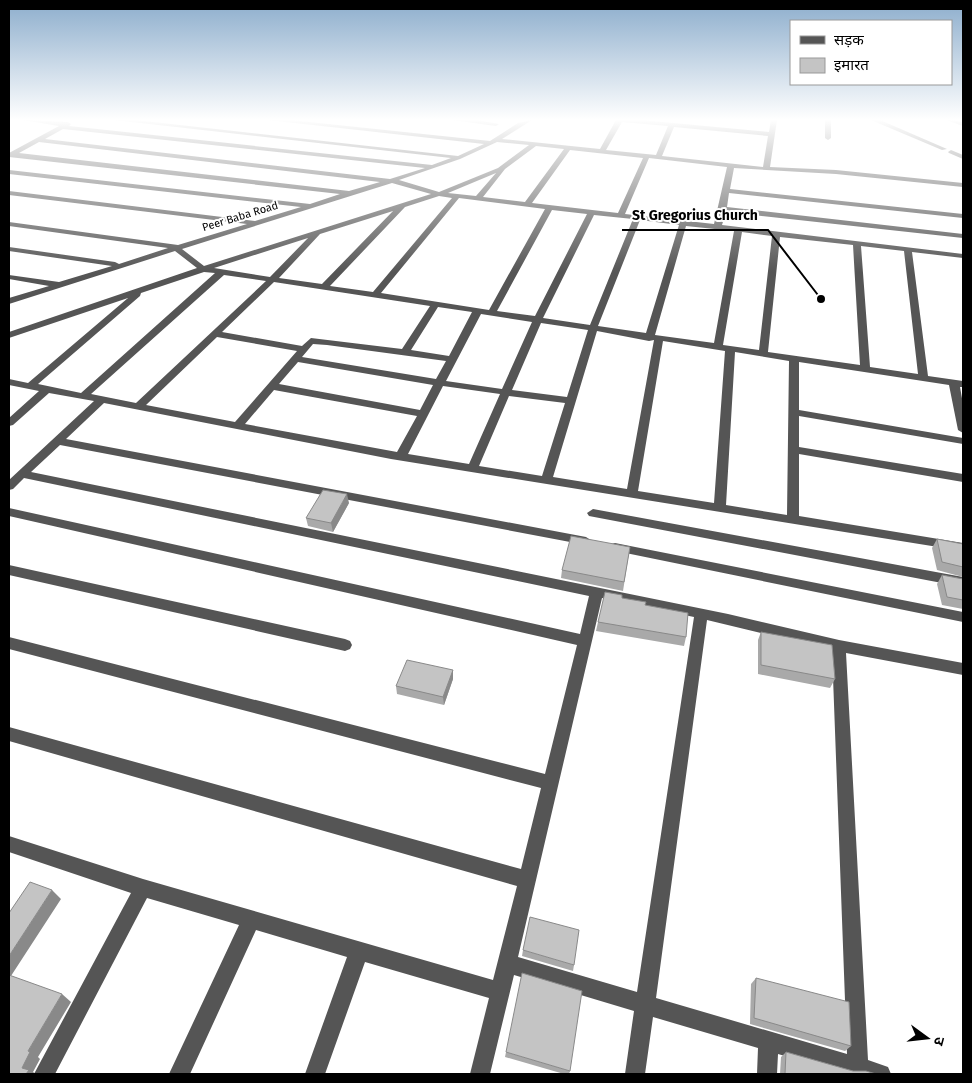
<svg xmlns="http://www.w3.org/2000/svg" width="972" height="1083" font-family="'Fira Sans','Noto Sans Devanagari',sans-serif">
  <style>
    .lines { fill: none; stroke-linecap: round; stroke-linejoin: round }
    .minor { fill: #555; fill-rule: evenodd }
    .wall { fill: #a9a9a9 }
    .shaded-wall { fill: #898989 }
    .building { fill: #c4c4c4; stroke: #898989 }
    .labels { text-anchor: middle; stroke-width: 4; stroke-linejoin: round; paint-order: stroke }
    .far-street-label { font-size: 11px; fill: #000; stroke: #fff }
    .leader { fill: none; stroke: #000; stroke-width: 2 }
    .callout-dot { fill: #000; stroke: #fff; stroke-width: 2 }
    .callout-label { font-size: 14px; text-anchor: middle; font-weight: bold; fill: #000; stroke: #fff; stroke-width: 4; stroke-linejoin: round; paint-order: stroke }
  </style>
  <rect width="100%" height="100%" fill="#fff"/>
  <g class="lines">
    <path class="minor" d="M23 120 68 122 71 124 69 126 432 165 451 158 114 120H135L458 156 484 144 268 120H290L490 141 518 123 532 120 502 139 600 149 616 120H641L769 132 771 120H777L770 167 836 170 963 183V187L836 174 734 168 730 189 963 214V218L729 193 727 207 963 234V238L726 212 722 225 963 254V258L912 252 928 376 963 381V387H960L963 404V433L958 430 949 385 799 362V410L963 438V444L799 416V447L963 474V482L799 454V516L963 543V551L391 459 104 403 66 439 586 537 592 541 586 545 60 445 31 472 728 614 839 640 963 663V675L846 653 868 1060 888 1067 891 1074H847L778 1054 777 1074H757L758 1048 653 1017 645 1074H625L634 1011 514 975 490 1074H470L489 998 365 962 325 1074H305L347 957 256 930 190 1074H169L239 925 147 898 55 1074H34L131 893 9 852V836L143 879 493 980 517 886 9 741V727L521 869 541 788 9 649V637L545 774 577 645 9 516V508L580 634 589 596 24 478 13 489 9 490V480L94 401 49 393 13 425 9 426V418L39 391 9 385V379L28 383 128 298 9 338V332L197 268 175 251 9 304V298L49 286 9 279V275L59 282 112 266 9 251V247L115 262 119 264 168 248 9 226V222L178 245 247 224 9 195V191L255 221 301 207 9 174V170L310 204 340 194 9 157V153L59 126ZM622 122 668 126 656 155 606 150ZM674 127 768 136 763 167 662 156ZM63 129 425 168 390 179 45 139ZM39 142 380 182 349 191 19 153ZM497 142 529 145 498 168 439 192 399 180 460 159ZM536 146 564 149 525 202 483 197 505 169ZM570 150 643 158 618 213 532 203ZM649 158 727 167 714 224 625 214ZM496 173 476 196 448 193ZM392 183 431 194 204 266 182 249ZM439 196 452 198 373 292 330 286 405 207ZM459 198 545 209 489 310 381 293ZM552 210 587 214 535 316 497 311ZM393 211 322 284 279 278 320 234ZM594 215 633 219 590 325 543 318ZM640 220 679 225 646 333 598 326ZM686 226 734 231 714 343 655 335ZM742 232 772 236 759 350 723 345ZM780 237 853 245 860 365 768 352ZM308 238 270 277 214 268ZM861 246 904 251 918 374 870 367ZM204 272 215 273 81 393 38 384 140 296 141 293ZM224 275 266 281 136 403 91 394ZM274 282 430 306 402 349 311 338 302 346 222 332ZM438 307 472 312 449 356 411 350ZM481 314 532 322 502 389 446 381ZM541 323 588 330 567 397 512 390ZM597 331 649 341 654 340 627 489 553 477ZM217 337 297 351 235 422 146 405ZM663 341 725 351 714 503 638 491ZM313 344 327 345 446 361 436 379 302 357ZM735 352 789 361 787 515 726 505ZM298 362 433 385 420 410 279 384ZM443 386 500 394 469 464 408 454ZM274 390 417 416 397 452 245 424ZM509 396 565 403 542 476 479 466ZM602 598 694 617 637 992 518 957ZM707 620 832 650 847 1054 656 998Z
      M452 120H476L499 124 496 126Z
      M825 120H831V138L828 140 825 138Z
      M871 120H880L947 149 942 150Z
      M948 120 963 122V126L949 121Z
      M951 150 963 155V159L949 153 948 152Z
      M593 509 963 577V587L589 516 587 513Z
      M615 543 963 612V622L611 550 609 547 611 544Z
      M9 565 345 639 350 641 352 645 350 649 345 651 9 575Z"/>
  </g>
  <path class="wall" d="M349 503 333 532 308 526 306 518Z
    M937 539 963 544V577L937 570 932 548Z
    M630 547 623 591 561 578 562 570Z
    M942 575 963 579V609L942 605 937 584Z
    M622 598 645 605 686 637 684 646 596 631 598 622Z
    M761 632 835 679 830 688 758 674V640Z
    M453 670V679L444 705 397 694 396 686Z
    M523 950 574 965 573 971 522 956Z
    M756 978 851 1046 845 1051 750 1024 751 984Z
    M506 1052 570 1071 569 1074H564L505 1057Z
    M786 1052 853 1071 876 1074H780L781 1057Z"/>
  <path class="shaded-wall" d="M347 494 349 503 333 532 331 523Z
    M453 670V679L444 705 443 697Z
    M52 890 61 899 9 979V956Z
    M62 994 71 1002 38 1057 40 1059 33 1072 36 1074H26L22 1068 28 1051Z"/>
  <path class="building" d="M323 490 347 494 331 523 306 518Z
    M571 536 630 547 624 582 562 570Z
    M937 539 963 544V567L942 562Z
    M942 575 963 579V600L947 597Z
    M605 592 622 595V598L646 602 645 605 688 613 686 637 598 622Z
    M761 632 832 645 835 679 761 665Z
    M407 660 453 670 443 697 396 686Z
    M30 882 52 890 9 956V913Z
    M530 917 579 930 574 965 523 950Z
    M522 973 582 991 570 1071 506 1052Z
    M9 975 62 994 28 1051 30 1052 22 1068 29 1070 26 1074H9Z
    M756 978 849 1002 851 1046 754 1018Z
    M786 1052 853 1071H866L876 1074H785Z"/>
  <linearGradient id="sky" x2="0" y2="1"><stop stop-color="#8cadcc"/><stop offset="0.44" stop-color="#fff"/><stop offset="1" stop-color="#fff" stop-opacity="0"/></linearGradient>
  <rect width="972" height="272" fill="url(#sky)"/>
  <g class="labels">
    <g class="far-street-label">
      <text transform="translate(240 216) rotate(-17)" y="4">Peer Baba Road</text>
    </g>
  </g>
  <path class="leader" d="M821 299L768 230H622"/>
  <circle class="callout-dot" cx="821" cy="299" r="5"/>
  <g class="callout-label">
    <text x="695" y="220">St Gregorius Church</text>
  </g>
  <rect width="972" height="1083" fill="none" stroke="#000000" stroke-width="20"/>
  <rect x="790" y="20" width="162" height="65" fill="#ffffff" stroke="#999999"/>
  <rect x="800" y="36" width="25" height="8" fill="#555555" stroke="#999999"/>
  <text x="834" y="45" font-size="15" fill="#000000">सड़क</text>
  <rect x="800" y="58" width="25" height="15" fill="#c4c4c4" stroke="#999999"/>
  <text x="834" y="70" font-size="15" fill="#000000">इमारत</text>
  <g transform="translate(927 1038) rotate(105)" stroke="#ffffff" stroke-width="4" paint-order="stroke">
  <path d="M0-4L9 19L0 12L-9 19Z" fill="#000000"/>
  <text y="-8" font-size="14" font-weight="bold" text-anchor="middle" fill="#000000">उ</text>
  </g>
</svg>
